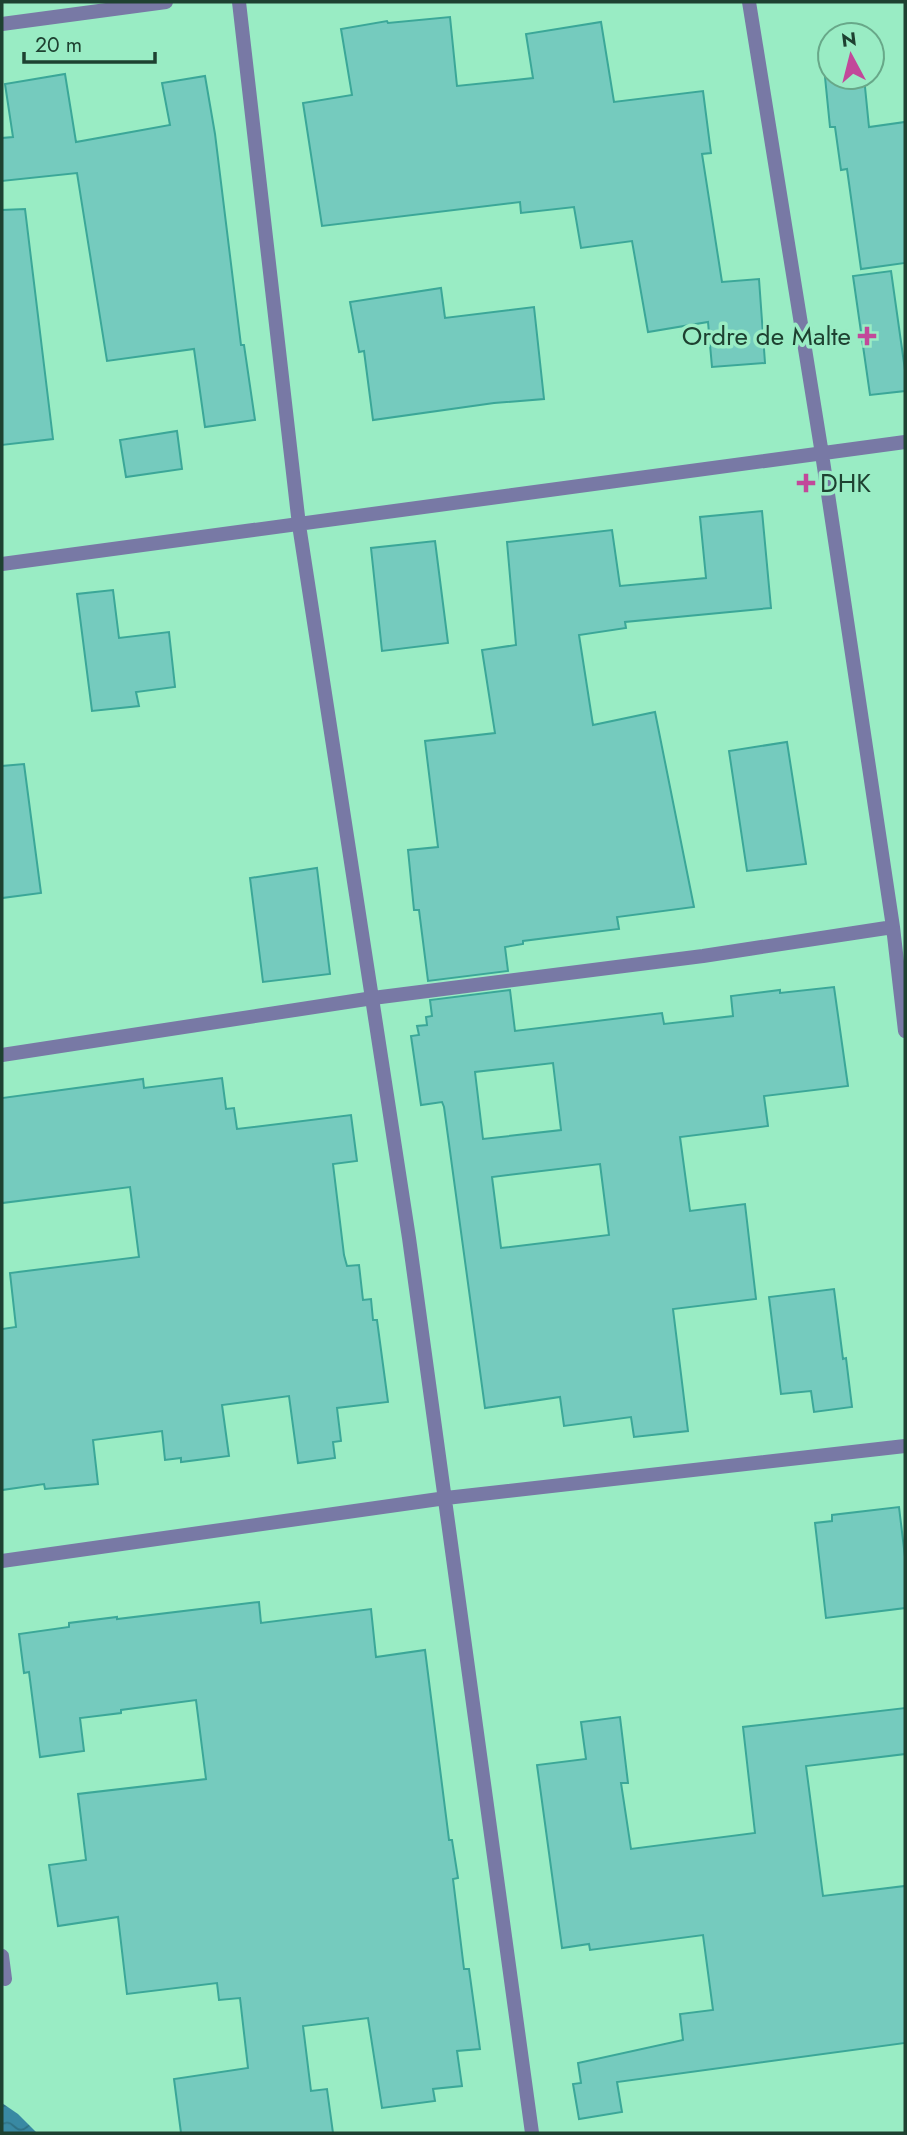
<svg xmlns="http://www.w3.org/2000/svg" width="907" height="2135" font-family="Jost,sans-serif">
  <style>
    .water { fill: url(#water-waves) }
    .building { fill: #75cbbe; stroke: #3ba798; stroke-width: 2; fill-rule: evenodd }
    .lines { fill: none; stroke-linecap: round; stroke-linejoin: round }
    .minor { stroke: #7879a5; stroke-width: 14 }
    .poi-dot { fill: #c2489a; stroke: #99ecc4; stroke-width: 2.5 }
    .labels { text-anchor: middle; stroke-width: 7; stroke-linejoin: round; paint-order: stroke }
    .poi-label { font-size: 26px; fill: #1e4131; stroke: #99ecc4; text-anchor: end }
  </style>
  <defs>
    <pattern id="water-waves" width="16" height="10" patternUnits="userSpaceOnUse" patternTransform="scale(1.75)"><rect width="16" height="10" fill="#3989a3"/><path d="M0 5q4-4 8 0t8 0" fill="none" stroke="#2f7285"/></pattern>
  </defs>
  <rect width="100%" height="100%" fill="#99ecc4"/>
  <path class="water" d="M2 2103 18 2114 37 2133H2Z"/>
  <path class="building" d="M450 17 457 86 533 78 526 34 601 22 614 102 703 91 711 153 702 154 722 282 759 279 765 363 712 367 708 322 648 332 632 241 581 248 574 207 521 213 520 202 322 226 303 103 352 95 341 29 387 21 388 23Z
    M65 74 76 142 170 125 162 83 205 76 215 134 241 345H244L255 420 205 427 194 349 107 361 77 173 2 181V138L13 137 5 84Z
    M825 77H864L869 127 905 122V263L861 269 847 169 841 170 835 127H830Z
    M25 209 53 439 2 445V210Z
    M891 271 905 370V391L870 395 853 276Z
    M441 288 445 318 534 307 544 399 494 403 373 420 364 351 359 352 350 302Z
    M177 431 182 469 126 477 120 440Z
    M762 511 771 608 625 622 626 628 579 635 593 725 655 712 694 907 617 917 619 929 523 941V944L505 947 508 971 428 981 419 910H414L408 850 438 847 425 741 495 733 482 650 516 645 507 542 612 530 620 586 706 578 700 517Z
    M435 541 448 643 382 651 371 548Z
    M113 590 119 638 169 632 175 687 136 692 139 706 92 711 77 594Z
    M787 742 806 864 747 871 729 751Z
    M24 764 41 893 2 898V766Z
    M317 868 330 974 263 982 250 878Z
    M834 987 848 1086 764 1096 768 1126 680 1137 690 1211 745 1204 756 1299 673 1309 688 1431 634 1437 631 1417 564 1426 560 1397 485 1408 444 1107 442 1102 421 1105 411 1036 419 1035 417 1026 427 1025 426 1017 432 1016 430 1000 510 990 515 1031 662 1013 664 1024 733 1016 731 996 780 990V993ZM553 1063 561 1130 483 1139 475 1072ZM600 1164 609 1235 501 1248 492 1177Z
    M222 1078 226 1109 234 1108 237 1129 351 1115 357 1161 333 1164 344 1255 347 1266 359 1265 363 1300 371 1299 373 1320H377L388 1402 337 1408 341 1441 333 1442 335 1458 298 1463 289 1396 222 1405 229 1456 181 1462V1458L165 1460 162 1431 93 1440 98 1484 45 1489 44 1484 2 1490V1329L16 1327 10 1273 139 1257 130 1187 2 1203V1098L143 1079 144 1088Z
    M834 1289 843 1359 846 1358 852 1407 814 1412 811 1391 781 1394 769 1297Z
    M899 1507 905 1557V1608L826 1618 815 1523 832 1521V1515Z
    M259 1602 261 1623 371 1609 376 1657 425 1650 449 1840H452L458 1878 453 1879 464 1969H469L480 2049 457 2051 462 2086 433 2089 435 2101 382 2108 368 2018 303 2026 311 2091 327 2089 333 2133H181L174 2079 248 2068 240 1998 219 2000 217 1983 127 1994 118 1917 58 1926 49 1865 86 1860 78 1794 206 1779 196 1700 121 1710V1713L80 1718 84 1751 40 1757 29 1672 24 1673 19 1634 69 1627V1623L117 1617V1619Z
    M905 1708V1754L806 1766 823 1896 905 1886V2043L617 2082 622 2112 579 2119 573 2084 581 2083 578 2063 683 2040 680 2014 713 2010 703 1935 590 1950 589 1944 562 1948 537 1765 586 1759 581 1722 620 1717 628 1783H621L631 1849 755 1833 743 1727Z"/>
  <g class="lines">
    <path class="minor" d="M239 2 299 525 409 1238 532 2133
      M749 2 822 454 893 927 905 1031
      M2 24 166 2
      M2 564 905 442
      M2 1055 373 998 703 956 893 927
      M2 1561 446 1498 905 1446
      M2 1956 5 1979"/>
  </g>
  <g class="poi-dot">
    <path d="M863.5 325.5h7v7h7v7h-7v7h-7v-7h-7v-7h7z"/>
    <path d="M802.5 472.5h7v7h7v7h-7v7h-7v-7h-7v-7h7z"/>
  </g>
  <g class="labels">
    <g class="poi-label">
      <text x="851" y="345">Ordre de Malte</text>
      <text x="820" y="492" text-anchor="start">DHK</text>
    </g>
  </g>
  <rect width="907" height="2135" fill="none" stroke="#1e4131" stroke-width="7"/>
  <g transform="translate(851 56) rotate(353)"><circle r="33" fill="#99ecc4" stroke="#68a889" stroke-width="2"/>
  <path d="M0-5L12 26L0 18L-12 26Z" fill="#c2489a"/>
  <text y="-10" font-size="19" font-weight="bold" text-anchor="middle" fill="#1e4131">N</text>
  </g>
  <path d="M24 52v10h131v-10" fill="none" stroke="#1e4131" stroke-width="3.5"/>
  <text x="35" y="52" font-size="21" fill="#1e4131" stroke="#99ecc4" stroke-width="5" paint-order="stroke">20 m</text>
</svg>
